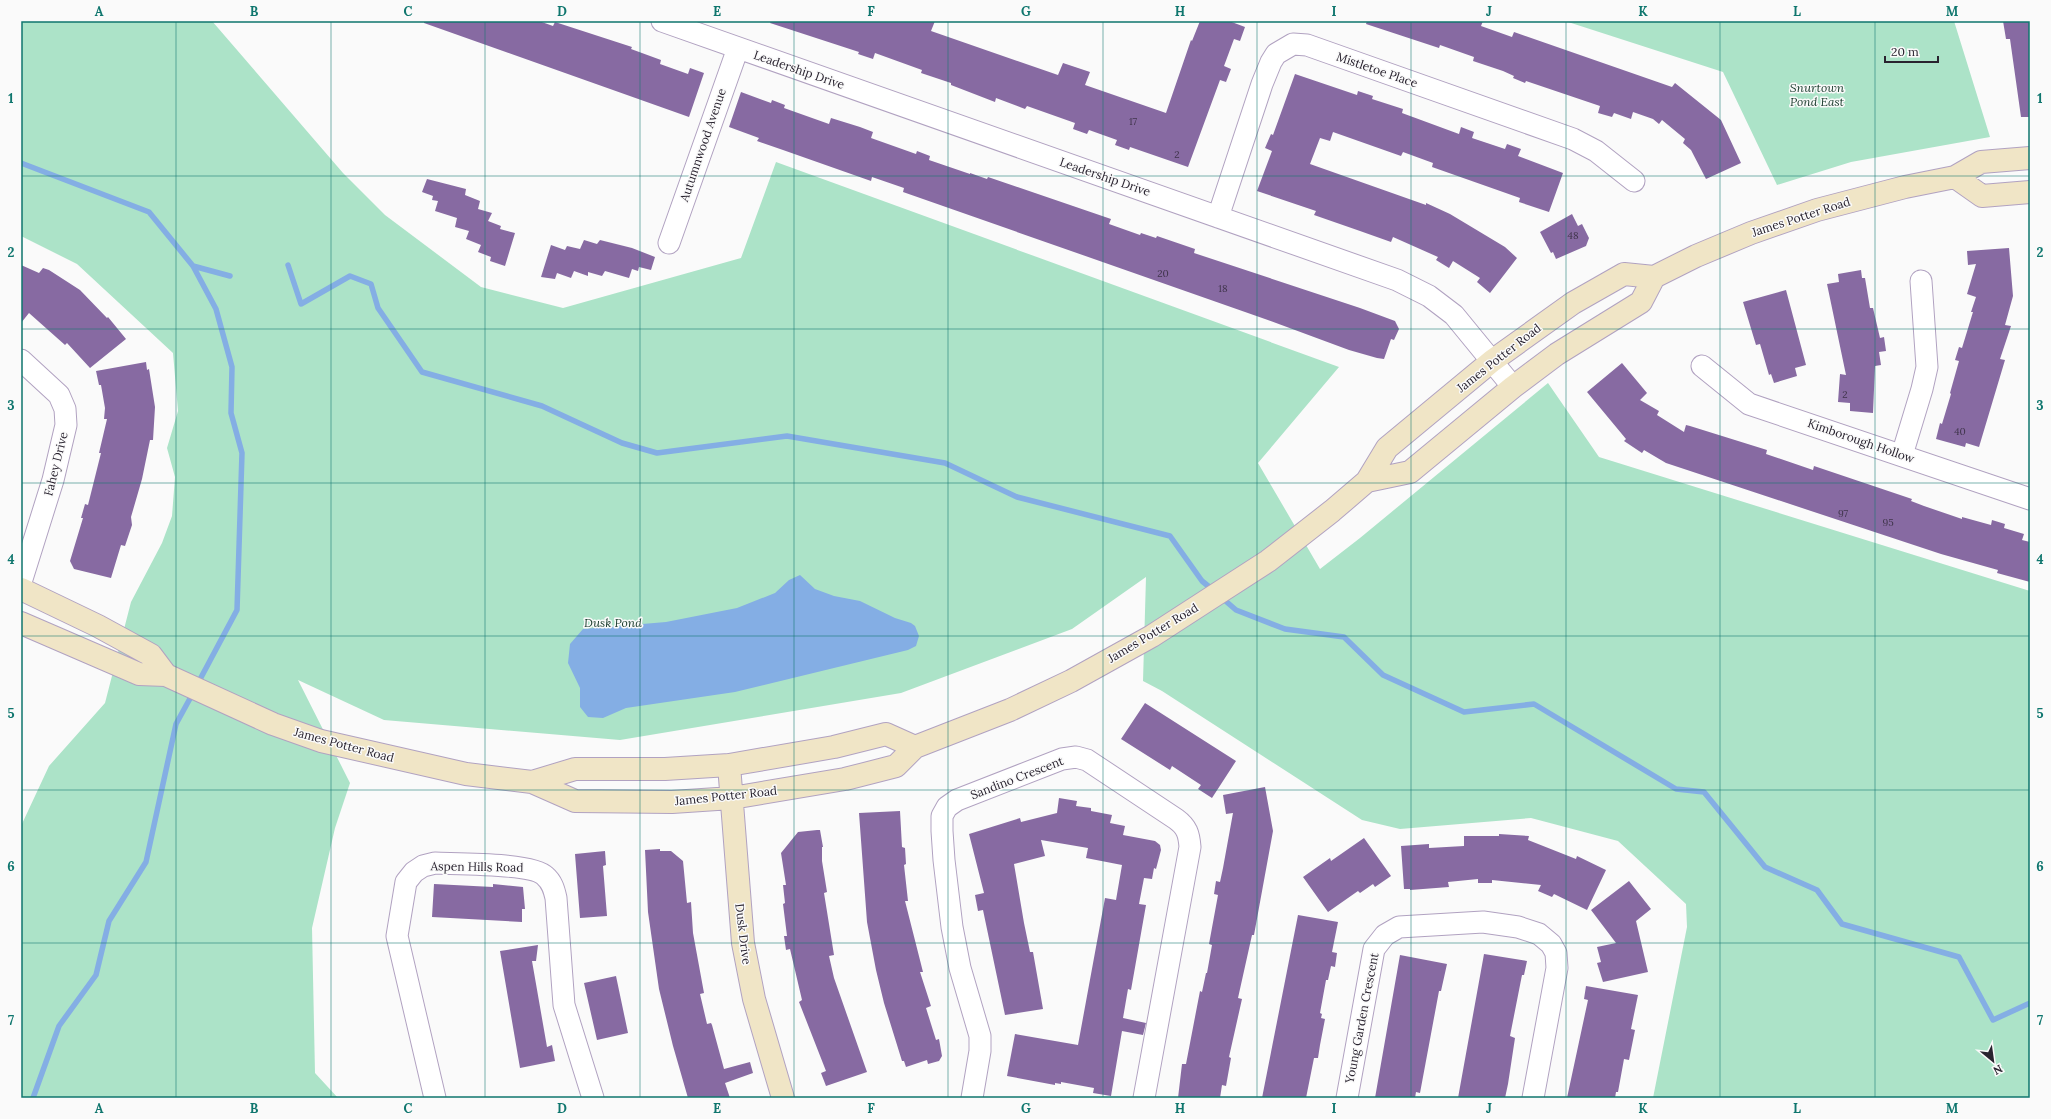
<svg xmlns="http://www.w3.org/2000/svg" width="2051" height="1119" font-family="Lora,serif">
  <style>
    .green { fill: #ace3c8 }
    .water { fill: #84aee4 }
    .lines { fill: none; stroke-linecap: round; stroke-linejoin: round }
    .stream { stroke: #84aee4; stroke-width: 5.5 }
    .building { fill: #876aa2 }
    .street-casing { stroke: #b1a2c1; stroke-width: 23 }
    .secondary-casing { stroke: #b1a2c1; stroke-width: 24 }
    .street { stroke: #fff; stroke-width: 21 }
    .secondary { stroke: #f0e5c6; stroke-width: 22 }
    .grid { fill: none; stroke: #0f766e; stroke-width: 1; stroke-opacity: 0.55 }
    .labels { text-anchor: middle; stroke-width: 3; stroke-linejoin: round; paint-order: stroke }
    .number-label { font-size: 10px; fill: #40354c }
    .street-label { font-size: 12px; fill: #29232f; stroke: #fafafa }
    .park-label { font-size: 12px; font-style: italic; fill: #193b2c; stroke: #fafafa }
    .neatline { fill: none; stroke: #0f766e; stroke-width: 1.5 }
    .grid-label { font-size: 13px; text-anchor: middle; font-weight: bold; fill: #0f766e }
  </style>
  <rect width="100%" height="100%" fill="#fafafa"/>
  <path class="green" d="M21 21H212L343 173 385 215 481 287 563 308 741 258 776 162 1339 367 1258 463 1320 569 1360 538 1548 383 1599 457 2030 591V1098H1653L1687 927 1686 904 1618 841 1531 818 1400 829 1362 820 1162 691 1143 681 1146 577 1072 629 901 693 620 740 384 720 298 680 350 783 335 828 312 928 315 1073 338 1098H21V826L49 766 105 703 131 602 162 543 172 516 175 477 167 448 178 411 173 353 77 264 21 236Z
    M1565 21H1954L1990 137 1851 162 1777 185 1723 72Z"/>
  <path class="water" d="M800 575 815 589 834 596 860 601 895 618 911 623 915 626 919 636 916 646 908 650 735 692 626 708 603 718 588 717 580 707V688L568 663 570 644 583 629 666 622 737 608 775 593 789 580Z"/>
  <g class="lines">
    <path class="stream" d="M21 163 149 212 193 266 216 309 232 367 231 413 242 453 237 610 197 685
      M288 265 301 304 350 276 371 284 378 308 422 372 542 406 622 443 657 453 787 436 945 463 1017 497 1170 536 1202 581 1213 590
      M193 266 230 276
      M1221 597 1236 610 1285 629 1344 637 1383 675 1464 712 1534 704 1676 789 1704 792 1765 867 1817 890 1842 924 1959 957 1993 1020 2030 1003
      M33 1098 59 1026 96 975 109 921 146 862 176 724 193 693"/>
  </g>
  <path class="building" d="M424 21H539L553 26 555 22 632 47 631 49 661 60 660 64 688 74 690 68 704 73 689 117 424 23Z
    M771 21H935L931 31 1058 75 1063 63 1090 72 1085 85 1166 113 1191 40 1192 41 1200 21H1229L1245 27 1240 41 1234 39 1224 66 1231 69 1226 82 1220 80 1188 167 1130 147 1129 150 1115 145 1117 140 1089 130 1087 134 1073 129 1075 123 1027 106 1025 109 996 98 995 102 951 85V83L921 73 922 70 875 53 873 59 858 54 859 52 770 23Z
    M1367 21H1483L1481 26 1512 37 1514 32 1672 87 1675 83 1721 120 1741 163 1706 179 1691 150 1683 143 1685 139 1662 120 1659 124 1653 119 1633 112 1631 119 1614 113 1612 117 1598 113 1600 106 1526 81 1525 83 1513 78 1514 76 1503 71 1473 61 1474 57 1440 45 1439 48 1366 24Z
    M2003 21H2030V117H2021L2010 39H2006Z
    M1295 74 1357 95 1358 91 1373 96 1372 99 1403 109 1402 113 1459 134 1461 127 1474 132 1472 138 1505 149 1507 144 1521 149 1518 156 1563 173 1549 212 1519 202 1520 198 1432 167 1433 163 1403 152 1401 156 1333 132 1330 141 1320 138 1310 164 1426 205V203L1450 214 1505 247 1517 258 1490 293 1477 282 1480 278 1453 261 1449 268 1436 260 1438 257 1393 237 1391 242 1360 231 1314 215 1316 211 1257 191 1272 151 1265 148 1271 134 1273 135Z
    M741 92 771 103 772 100 785 105 784 108 829 124 831 118 860 127 873 132 871 138 916 154 917 151 930 156 929 160 970 174V173L987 179 988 177 1111 219 1109 224 1140 235 1141 233 1156 238 1157 236 1195 249 1194 253 1360 308 1395 321 1399 329 1394 340 1391 339 1384 359 1377 358 1349 350 1265 319 903 192 904 188 872 177 871 181 783 150 757 141 759 138 729 127Z
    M427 179 466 189 465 195 480 201 478 209 492 213 488 221 501 226 500 229 515 233 505 266 490 261 491 257 478 252 481 245 466 239 469 231 455 227 457 218 435 211 438 201 432 200 433 196 422 192Z
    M1572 214 1578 226 1582 224 1589 238 1586 246 1556 259 1553 252 1551 253 1540 232Z
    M584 240 597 244 600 240 632 248 655 257 651 270 639 267 638 271 632 269 629 278 605 271 602 276 588 272V276L574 271 571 278 557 273 555 279 541 277 551 245 565 250 567 246 580 249Z
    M2009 248 2013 296 2005 325 2011 326 2000 359 2005 360 1979 447 1966 443 1965 447 1936 439 1940 423 1942 424 1951 394 1950 393 1959 361 1955 360 1959 347 1962 348 1973 312H1971L1976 297 1967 294 1976 264 1968 265 1967 251Z
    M21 265 39 273 43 268 49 270 80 290 107 318 108 317 126 339 90 368 67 343 65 345 29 313 21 323Z
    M1861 270 1862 278H1865L1870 308H1873L1880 338 1884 337 1886 351 1879 352 1881 365 1875 366 1873 413 1850 411V403L1838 402 1840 374 1846 375 1827 284 1839 282 1838 274Z
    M1786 290 1806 365 1795 368 1797 376 1774 383 1771 374 1769 375 1760 344 1756 345 1743 302Z
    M146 362 147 370 149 369 155 407 153 440H150L142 479 131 517 132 525 125 546 121 545 111 578 74 569 70 561 83 518H81L85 504 88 505 101 453H99L107 419H104L105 408 101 385H99L96 371Z
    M1622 363 1647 393 1640 400 1659 411 1657 415 1684 432 1686 425 1690 426 1767 450 1766 454 1813 470 1814 466 1912 499 1911 501 1924 506 1962 519V517L1991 525 1992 520 2005 524 2004 528 2024 534 2022 540 2030 542V582L1997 573 1998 570 1941 554 1666 463 1644 450 1642 453 1624 441 1626 439 1587 392Z
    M1145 703 1236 761 1212 798 1198 789 1201 785 1172 766 1170 770 1121 739Z
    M1265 787 1273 831 1254 935H1252L1238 998 1242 999 1229 1057 1231 1058 1226 1086 1222 1085 1220 1098H1178L1182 1064H1186L1200 991 1202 992 1206 973H1207L1212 945 1209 944 1218 895 1214 894 1216 881 1220 882 1223 868 1233 813 1226 814 1223 795Z
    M1059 798 1077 801 1076 806 1091 808V811L1112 815 1110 823 1125 826 1123 835 1155 841 1160 845 1161 850 1156 869 1154 868 1152 879 1144 878 1139 904 1146 905 1131 990 1128 989 1123 1018 1146 1023 1143 1035 1122 1031 1111 1096 1093 1093 1094 1088 1061 1082V1084L1055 1083V1085L1007 1076 1015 1034 1078 1045 1105 898 1116 900 1122 865 1086 858 1088 848 1041 840 1045 856 1014 864 1024 923 1030 952H1033L1043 1009 1005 1015 983 910 978 911 975 895 984 893 969 834 1020 818 1021 822 1057 813Z
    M900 811 902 847 905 848 906 864 904 865 908 901H905L923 972H920L931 1006 926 1008 936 1040 939 1039 942 1056 939 1061 928 1064 927 1060 906 1067 904 1061H902L884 1003 876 970 867 922 859 813Z
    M817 830H820L823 847H822V861L827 892 824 893 834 955 829 956 834 978 867 1072 826 1086 821 1073 826 1071 799 1002 802 1000 790 949 786 950 784 936H787L783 904 785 903 783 885H786L781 853 798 832Z
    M1499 834 1529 836 1528 840 1576 859 1577 856 1606 870 1587 910 1554 894 1552 897 1538 891 1541 885 1492 880V883H1478V879L1448 882 1449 887 1410 890V889H1404L1401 846 1429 844V848L1464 846V836H1499Z
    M1364 838 1391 876 1375 887 1373 884 1360 893 1358 891 1328 912 1303 877 1330 858 1331 861Z
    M660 849V851H671L683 861 687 903 691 902 693 933 704 993 700 994 707 1024 711 1023 712 1025 724 1069 750 1062 753 1073 725 1083 730 1098H688L673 1046 659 989 648 912 645 850Z
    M605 851 606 865 603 866 607 916 580 918 575 854Z
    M1629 881 1651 909 1636 921 1648 972 1603 982 1597 963 1601 962 1597 947 1616 943 1591 910Z
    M434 884 493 887V884L523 887 525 909H522V922L432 917Z
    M1298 915 1338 922 1332 952 1337 953 1335 967 1331 966 1328 980H1326L1320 1013 1322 1014 1321 1018 1325 1019 1320 1045 1318 1058H1314L1306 1098H1262Z
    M538 945 536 961H532L547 1047 552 1045 555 1061 520 1068 500 951Z
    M1484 954 1527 961 1524 975H1522L1510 1036 1515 1038 1508 1084 1505 1098H1458Z
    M1400 955 1447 964 1441 991H1439L1420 1093 1416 1092 1415 1098H1375Z
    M616 976 628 1033 597 1040 584 983Z
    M1586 986 1638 995 1631 1029 1635 1030 1629 1060 1624 1059 1618 1092H1616L1615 1098H1567L1588 1000 1584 999Z"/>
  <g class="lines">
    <defs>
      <path id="street" d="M662 21 1397 280 1429 296 1454 315 1513 387
        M1218 217 1262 84 1271 62 1276 54 1293 44 1307 45 1573 139 1596 151 1634 181
        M669 243 738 48
        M21 360 59 395 65 409 66 425 53 480 21 582
        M1702 366 1749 404 2030 499
        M1902 455 1922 389 1927 367 1921 281
        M435 1098 397 936 406 882 414 872 423 866 435 863C456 864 533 863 545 876 552 882 554 889 556 898L564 1005 593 1098
        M972 1098 980 1051V1036L960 968 952 927 944 860 942 831V816L947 807 957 800 1062 759 1076 757 1087 760 1176 819C1187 827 1189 834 1190 847L1144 1098
        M1347 1098 1374 949 1385 935 1399 927 1483 922 1518 927 1539 934 1551 944 1556 953 1557 968 1533 1098"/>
      <path id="secondary" d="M1955 177 1982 196 2030 192
        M1367 481 1410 472 1513 387 1557 354 1641 302 1654 277
        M21 589 98 626 151 655 166 675
        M21 623 139 674 166 675 273 724 321 741 466 774 532 782 575 801 672 802 732 798 845 779 896 766 915 747 1010 710 1071 681 1152 636 1220 592 1268 561 1332 511 1367 481 1387 448 1492 361 1573 303 1624 274 1654 277 1696 256 1751 233 1817 210 1905 187 1955 177 1981 162 2030 158
        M729 765 743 943 754 999 783 1098
        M532 782 575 769H665L729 765 834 747 886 734 915 747"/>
    </defs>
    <use href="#street" class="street-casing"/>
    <use href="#secondary" class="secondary-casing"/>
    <use href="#street" class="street"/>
    <use href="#secondary" class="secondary"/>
  </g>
  <path class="grid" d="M176 21V1098M331 21V1098M485 21V1098M640 21V1098M794 21V1098M948 21V1098M1103 21V1098M1257 21V1098M1411 21V1098M1566 21V1098M1720 21V1098M1875 21V1098M21 176H2030M21 329H2030M21 483H2030M21 636H2030M21 790H2030M21 943H2030"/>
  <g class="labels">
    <g class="number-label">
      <text x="1133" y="125">17</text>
      <text x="1177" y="158">2</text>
      <text x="1573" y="239">48</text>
      <text x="1163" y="277">20</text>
      <text x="1223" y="292">18</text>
      <text x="1845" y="398">2</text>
      <text x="1960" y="435">40</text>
      <text x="1843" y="517">97</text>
      <text x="1888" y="526">95</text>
    </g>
    <g class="street-label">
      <text transform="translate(799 70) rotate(19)" y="4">Leadership Drive</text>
      <text transform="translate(1377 70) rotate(19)" y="4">Mistletoe Place</text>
      <text transform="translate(703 145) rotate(-71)" y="4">Autumnwood Avenue</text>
      <text transform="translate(1105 177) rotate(19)" y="4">Leadership Drive</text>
      <text transform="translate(1801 217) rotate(-18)" y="4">James Potter Road</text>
      <text transform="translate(1499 358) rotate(-38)" y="4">James Potter Road</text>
      <text transform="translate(1861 441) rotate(19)" y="4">Kimborough Hollow</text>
      <text transform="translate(56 464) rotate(-76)" y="4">Fahey Drive</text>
      <text transform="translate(1153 633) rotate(-31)" y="4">James Potter Road</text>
      <text transform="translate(344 745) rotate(15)" y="4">James Potter Road</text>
      <text transform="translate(1017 778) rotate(-21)" y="4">Sandino Crescent</text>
      <text transform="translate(726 796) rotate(-6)" y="4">James Potter Road</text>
      <text transform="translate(477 867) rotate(1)" y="4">Aspen Hills Road</text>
      <text transform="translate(743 934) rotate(83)" y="4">Dusk Drive</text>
      <text transform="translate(1362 1018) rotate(-79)" y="4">Young Garden Crescent</text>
    </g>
    <g class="park-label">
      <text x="1817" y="92">Snurtown<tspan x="1817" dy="14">Pond East</tspan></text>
      <text x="613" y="627">Dusk Pond</text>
    </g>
  </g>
  <rect width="2051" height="1119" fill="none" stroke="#fafafa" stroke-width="44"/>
  <g transform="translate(1993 1061) rotate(151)" stroke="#fafafa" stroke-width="3" paint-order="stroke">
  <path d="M0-3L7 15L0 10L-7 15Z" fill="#29232f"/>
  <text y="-6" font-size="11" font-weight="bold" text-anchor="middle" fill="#29232f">N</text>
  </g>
  <path d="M1885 56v6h53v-6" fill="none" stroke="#29232f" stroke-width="2"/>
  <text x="1891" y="56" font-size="12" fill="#29232f" stroke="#fafafa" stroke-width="3" paint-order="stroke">20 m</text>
  <rect x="22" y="22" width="2007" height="1075" class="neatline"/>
  <g class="grid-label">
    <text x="99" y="16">A</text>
    <text x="254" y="16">B</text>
    <text x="408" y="16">C</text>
    <text x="562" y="16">D</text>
    <text x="717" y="16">E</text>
    <text x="871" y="16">F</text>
    <text x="1026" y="16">G</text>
    <text x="1180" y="16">H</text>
    <text x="1334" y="16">I</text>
    <text x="1489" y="16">J</text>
    <text x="1643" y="16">K</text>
    <text x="1797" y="16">L</text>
    <text x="1952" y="16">M</text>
    <text x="11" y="103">1</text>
    <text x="2040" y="103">1</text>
    <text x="11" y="257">2</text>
    <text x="2040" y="257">2</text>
    <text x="11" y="410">3</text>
    <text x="2040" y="410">3</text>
    <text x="11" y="564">4</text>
    <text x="2040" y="564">4</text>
    <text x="11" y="718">5</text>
    <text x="2040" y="718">5</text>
    <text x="11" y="871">6</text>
    <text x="2040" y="871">6</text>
    <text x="11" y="1025">7</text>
    <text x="2040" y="1025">7</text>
    <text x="99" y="1113">A</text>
    <text x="254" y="1113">B</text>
    <text x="408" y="1113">C</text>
    <text x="562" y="1113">D</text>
    <text x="717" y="1113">E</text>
    <text x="871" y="1113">F</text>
    <text x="1026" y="1113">G</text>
    <text x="1180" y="1113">H</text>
    <text x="1334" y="1113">I</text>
    <text x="1489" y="1113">J</text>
    <text x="1643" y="1113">K</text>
    <text x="1797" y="1113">L</text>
    <text x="1952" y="1113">M</text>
  </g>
</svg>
